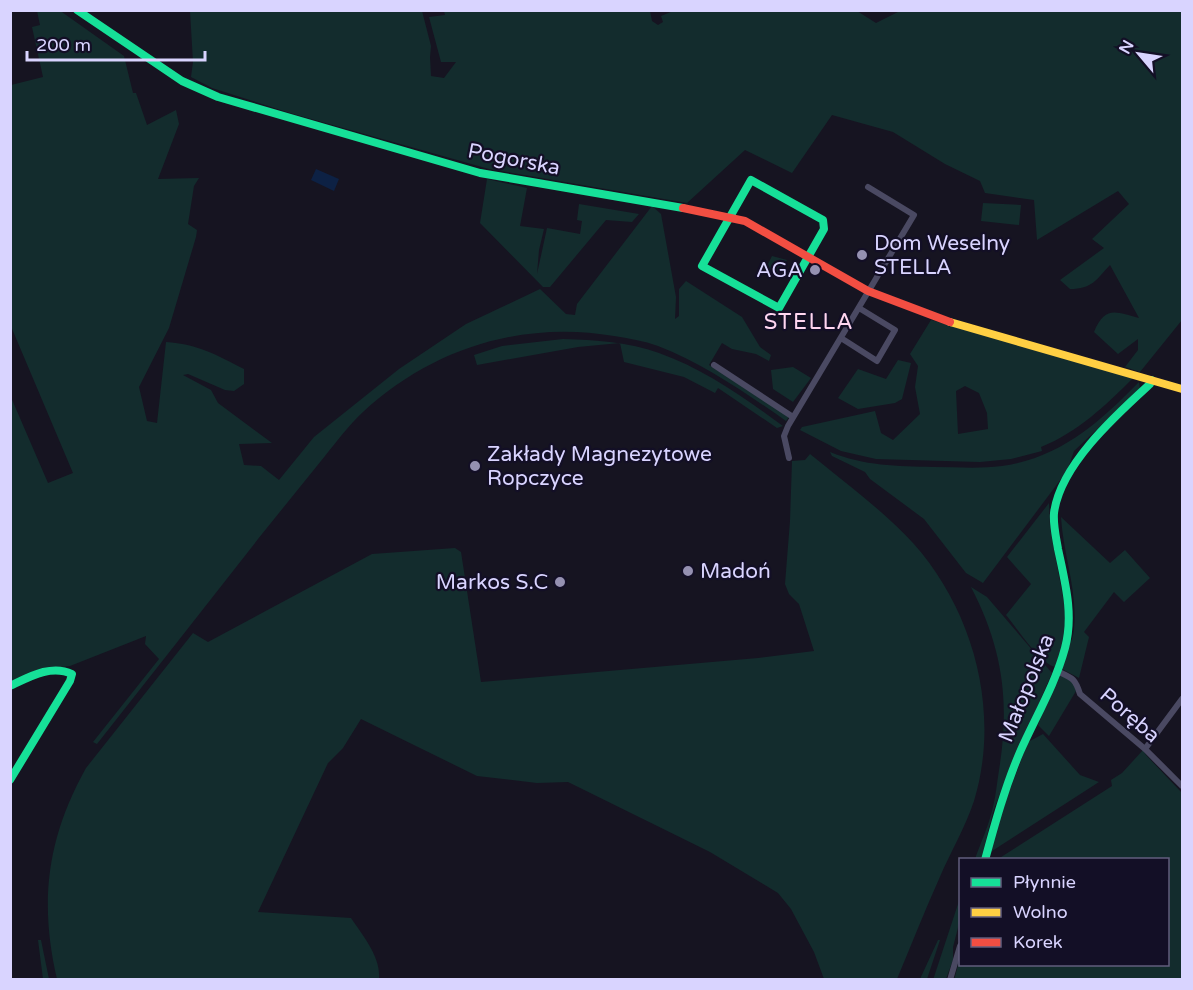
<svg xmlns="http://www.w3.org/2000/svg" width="1193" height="990" font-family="'Varela Round',sans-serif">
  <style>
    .green { fill: #132c2d; fill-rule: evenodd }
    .water { fill: #0d2144 }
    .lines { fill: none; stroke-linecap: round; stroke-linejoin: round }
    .street { stroke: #4a4962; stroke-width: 6 }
    .fast { stroke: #16e098; stroke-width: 8 }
    .slow { stroke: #ffcf43; stroke-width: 8 }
    .jam { stroke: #f24e42; stroke-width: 8 }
    .poi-dot { fill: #9591b1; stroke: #130f26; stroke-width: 2 }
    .labels { text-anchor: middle; stroke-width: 4.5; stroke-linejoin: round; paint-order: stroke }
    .street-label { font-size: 21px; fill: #d9d4ff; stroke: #130f26 }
    .poi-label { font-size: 21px; fill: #d9d4ff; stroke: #130f26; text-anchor: start }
    .neighbourhood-label { font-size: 22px; letter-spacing: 1.5px; fill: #ffd6f0; stroke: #130f26 }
  </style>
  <rect width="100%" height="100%" fill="#161421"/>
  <path class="green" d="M59 10 124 56 133 93H136L147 125 176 110 179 124 158 179 199 178 194 186 188 224 197 230 196 237 169 328 139 387 147 421 157 423 166 342C197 344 217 355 244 369V384L234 391 225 390 188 374 183 375 211 390 218 403 272 443 239 444 244 465 261 466 279 480 314 437 399 369 466 324 540 289 566 314 575 315 577 304 652 206 661 214 676 297 675 319 679 316V289L686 281 742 317 760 347 771 355 769 361 756 354 732 349 722 343 709 365 789 417 786 421C746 393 704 364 658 346 644 341 628 338 614 336 522 320 431 349 363 412 349 425 337 441 325 456 304 482 283 508 262 534 207 604 152 674 97 744L93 742 159 659 145 644 146 636 70 666 53 668 11 682 10 395 48 483 73 473 10 324 11 85 43 77 32 27 40 25 37 11Z
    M673 11H857L876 23 902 10 1182 11V320L1140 372 1125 367 1138 350V339L1118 354 1094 332C1105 305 1116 312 1139 318L1110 265C1096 280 1092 289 1070 289L1060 280 1104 248 1092 239 1129 204 1118 191 1037 240 1034 200 985 193 980 181 945 164 893 132 832 115 792 173 745 150 687 203 489 169 290 113 212 88 191 77 193 62 190 11H422L431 46 430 57 431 76 444 78 456 62H441L429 17 445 15 444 11H650L652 21 658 25 663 22 661 16Z
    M487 179 527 188 520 226 544 229 539 250 537 274 547 228 580 234 582 221 577 220 579 204 639 214 632 222 606 220 550 287H543L480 223Z
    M983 203 1021 205 1019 225 981 221Z
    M772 256 787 260 779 275 766 268Z
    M931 320 949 325 1133 378C1105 406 1078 432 1041 447L1042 451 1011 459 980 462 876 459 841 451 800 430 802 427 875 411 881 433 893 440 920 414 915 387 918 366 910 354ZM965 386 979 393 987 413 988 429 958 434 956 391Z
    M563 339C596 340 628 342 659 353 704 369 745 398 783 426L777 428 718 388 715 393 684 377 624 362 620 343 578 347 477 365 474 355 502 346Z
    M898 360 911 363 902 399 895 403 858 409 838 398 858 369 886 379Z
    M793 367 811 378 793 402 773 389 771 370Z
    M1139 382 1140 389 1074 451 1067 471 983 583 966 573 924 519 870 479 865 472 832 456 830 452C864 466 897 466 933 467 956 467 979 469 1002 466 1060 458 1100 422 1139 382Z
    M810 454C843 481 885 512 913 543 974 611 1001 712 974 801 965 828 950 853 939 879 924 912 911 946 897 979H824L814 952 791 909 778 893 710 852 568 782 537 783 477 776 361 719 343 748 328 763 258 912 351 918C363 936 381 957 379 979H57C39 902 47 838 86 768L193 633 208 642 372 554 455 548 461 552 481 682 758 658 814 651 799 604 789 594 785 584 790 521 792 461 805 460Z
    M1049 503 1050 528 1066 613 1063 644 1055 667C1040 664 1016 627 1006 615L1031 584 1007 557Z
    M1061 517 1110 563 1125 550 1150 578 1124 602 1114 592 1084 632 1089 637 1079 678 1062 669C1063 655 1073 643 1074 629 1078 592 1063 554 1061 517Z
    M971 587 987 597 1052 673 1002 788 993 812 981 860 975 859C981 842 989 825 993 807 996 795 997 782 999 770 1010 702 1003 649 971 587Z
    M1060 674 1074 683 1076 691 1049 736 1038 725 1053 686Z
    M1043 734 1080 775 1099 782 989 853 1003 808 1028 742Z
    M1143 750 1146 755 1182 793V979L954 980 960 958V964H1168V860L998 859 1112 786 1111 780 1122 773Z
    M960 898V920L953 947V960L946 979 933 980Z
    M38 940H41L49 979H43Z
    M938 940H940L927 979H920Z"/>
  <path class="water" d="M316 169 339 179 334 191 311 180Z"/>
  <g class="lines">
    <path class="street" d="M841 338 877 361 895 330 859 308
      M714 365 793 417
      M789 458 784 436 788 426 914 215 868 187
      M1057 671C1072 678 1075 678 1080 694L1145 749 1182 786
      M1145 749 1182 699
      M950 980 960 946"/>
    <path class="fast" d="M77 10 182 81 218 97 480 173 683 208
      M751 180 823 220 824 229 779 308 702 266Z
      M10 686C29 677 51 664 72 674L70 681 10 780
      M985 860C995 823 1005 787 1020 752 1035 718 1055 685 1065 648 1074 615 1065 582 1058 549 1056 537 1053 525 1054 513 1060 465 1116 415 1150 384L1151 380"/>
    <path class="slow" d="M950 322 1182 389"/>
    <path class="jam" d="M683 208 745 221 868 291 950 322"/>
  </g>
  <g class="poi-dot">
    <circle cx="862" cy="255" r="6"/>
    <circle cx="815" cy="270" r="6"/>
    <circle cx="475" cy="466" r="6"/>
    <circle cx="688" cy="571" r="6"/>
    <circle cx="560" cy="582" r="6"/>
  </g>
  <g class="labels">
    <g class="street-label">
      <text transform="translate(514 159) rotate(11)" y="7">Pogorska</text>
      <text transform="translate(1026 688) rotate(-68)" y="7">Małopolska</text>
      <text transform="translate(1130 715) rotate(41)" y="7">Poręba</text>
    </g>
    <g class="poi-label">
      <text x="874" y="250">Dom Weselny<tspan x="874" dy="24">STELLA</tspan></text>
      <text x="803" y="277" text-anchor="end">AGA</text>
      <text x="487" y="461">Zakłady Magnezytowe<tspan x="487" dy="24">Ropczyce</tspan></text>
      <text x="700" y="578">Madoń</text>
      <text x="548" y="589" text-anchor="end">Markos S.C</text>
    </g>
    <g class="neighbourhood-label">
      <text x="809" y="329">STELLA</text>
    </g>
  </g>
  <rect width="1193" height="990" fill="none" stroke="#d9d4ff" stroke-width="24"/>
  <rect x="959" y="858" width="210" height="108" fill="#130f26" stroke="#625e7d" stroke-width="1.5"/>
  <rect x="971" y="878" width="30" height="9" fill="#16e098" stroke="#625e7d" stroke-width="1.5"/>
  <text x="1013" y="888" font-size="18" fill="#d9d4ff">Płynnie</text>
  <rect x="971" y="908" width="30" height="9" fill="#ffcf43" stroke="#625e7d" stroke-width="1.5"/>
  <text x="1013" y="918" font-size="18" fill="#d9d4ff">Wolno</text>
  <rect x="971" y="938" width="30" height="9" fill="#f24e42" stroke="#625e7d" stroke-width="1.5"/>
  <text x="1013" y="948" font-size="18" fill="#d9d4ff">Korek</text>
  <g transform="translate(1139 54) rotate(299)" stroke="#130f26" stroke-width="4.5" paint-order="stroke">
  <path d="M0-4.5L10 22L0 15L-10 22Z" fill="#d9d4ff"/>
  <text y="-9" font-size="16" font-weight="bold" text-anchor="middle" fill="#d9d4ff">N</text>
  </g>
  <path d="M27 51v9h178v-9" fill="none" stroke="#d9d4ff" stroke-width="3"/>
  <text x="36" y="51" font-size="18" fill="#d9d4ff" stroke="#130f26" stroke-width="4.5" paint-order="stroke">200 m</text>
</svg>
